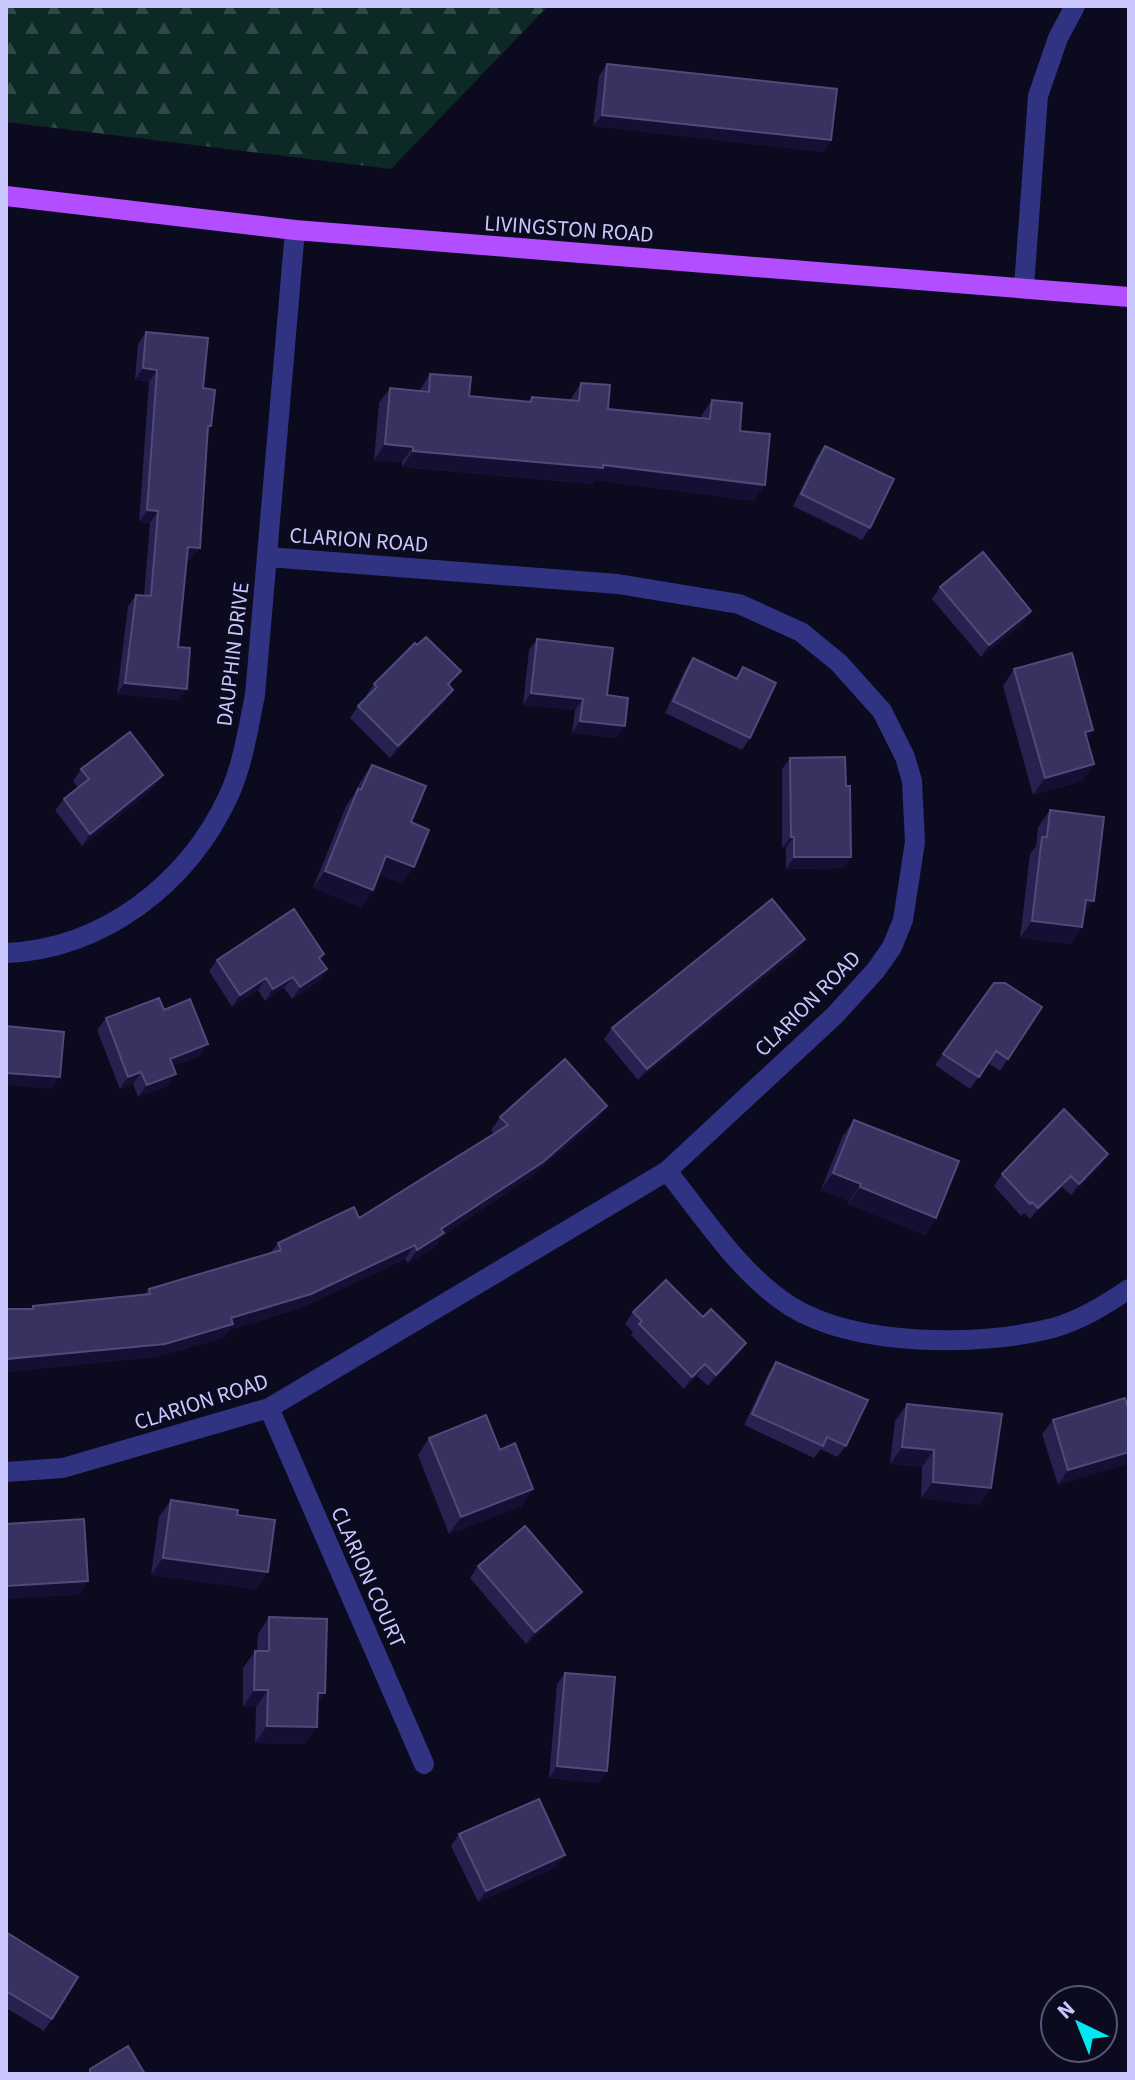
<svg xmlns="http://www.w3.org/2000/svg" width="1135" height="2080" font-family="'Source Sans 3',sans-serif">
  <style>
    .forest { fill: url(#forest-firs) }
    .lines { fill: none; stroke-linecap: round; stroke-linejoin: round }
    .minor { stroke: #303282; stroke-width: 20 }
    .major { stroke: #b24eff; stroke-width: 20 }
    .wall { fill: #26214e }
    .shaded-wall { fill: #141033 }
    .building { fill: #383261; stroke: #4f4a7a; stroke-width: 2 }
    .labels { text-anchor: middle; stroke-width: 6; stroke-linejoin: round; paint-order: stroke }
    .street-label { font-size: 22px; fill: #cac7ff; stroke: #0c0a1e }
  </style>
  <defs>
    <pattern id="forest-firs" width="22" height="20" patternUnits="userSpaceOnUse" patternTransform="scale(2)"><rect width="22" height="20" fill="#0c2926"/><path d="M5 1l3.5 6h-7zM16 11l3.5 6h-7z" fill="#2e4747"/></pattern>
  </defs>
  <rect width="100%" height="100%" fill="#0c0a1e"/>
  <path class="forest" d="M6 6H548L391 169 6 122Z"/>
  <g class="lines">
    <path class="minor" d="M1024 287 1038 96 1058 38 1075 6
      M6 953C103 949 188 884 229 795 243 764 248 729 255 695L295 230
      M667 1171C704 1217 740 1274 790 1306 856 1347 979 1347 1053 1328 1081 1320 1105 1305 1129 1289
      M269 1408 424 1764
      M6 1472 63 1468 269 1408 667 1171 835 1015 876 970 892 947 903 920 915 842 912 781 905 757 882 711 839 663 801 632 739 604 618 584 268 557"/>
    <path class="major" d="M6 196 295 230 1129 297"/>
  </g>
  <path class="wall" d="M607 64 831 140 823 152 593 126 599 76Z
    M146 332 203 388 208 431 191 560 187 559 178 647 179 700 117 694 128 606 136 595H144L150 523 139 522 149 382 135 380 138 344Z
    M430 374 469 396 528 402 532 397 570 400 581 383 608 409 701 419V416L712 400 740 431 754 501 595 480 592 484 402 467V462L374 460 379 403 390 388 419 391Z
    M825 446 870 528 862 540 793 506 817 457Z
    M940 587 1031 611 1023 623 981 657 932 599Z
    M537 639 607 695 617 738 572 733 575 710 523 705 529 650Z
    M693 658 735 679 743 667 750 738 742 750 665 713 685 670Z
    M1014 669 1087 739 1094 764 1082 781 1033 795 1003 686Z
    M452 682 449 685 453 690 445 701 390 758 350 718 358 706 367 697 366 696 374 684Z
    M790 758 846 786 851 857 843 868 786 869V848H782V769Z
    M372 765 411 822 402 884 379 874 373 890 361 907 313 888 346 806 355 793 360 782Z
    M81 769 163 775 155 787 82 846 55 810 64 799 78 788 73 781Z
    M1050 810 1084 915 1082 927 1071 944 1020 938 1030 854 1036 846 1038 827Z
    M805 939 797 951 638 1080 604 1039 612 1028Z
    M324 954 320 960 327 969 319 981 292 999 284 988 265 1001 258 990 232 1007 209 971 217 960Z
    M994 983 1042 1007 1000 1071 988 1063 970 1089 935 1065Z
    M164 1010 200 1056 173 1066 168 1086 138 1097 133 1084 120 1089 97 1030 106 1018Z
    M500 1117 597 1120 533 1175 442 1236 435 1247 408 1263 405 1259 301 1308 229 1330 223 1338 155 1357 6 1372V1309H31L33 1306 144 1295 149 1289 270 1253 278 1243 359 1218 494 1134 491 1130Z
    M854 1120 936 1218 925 1235 848 1204 849 1201 821 1190 842 1137Z
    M1100 1166 1071 1195 1062 1187 1030 1219 1024 1213 1021 1216 994 1186 1002 1174Z
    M633 1312 703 1317 746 1343 738 1355 708 1386 697 1376 684 1389 631 1335 633 1332 625 1324Z
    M776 1362 846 1446 837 1457 821 1449 814 1458 744 1425 768 1374Z
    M907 1404 991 1488 979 1505 921 1498 922 1467 890 1464 895 1421Z
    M1129 1411 1058 1485 1042 1434 1053 1420Z
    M429 1438 522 1506 449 1534 418 1455Z
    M171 1500 237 1515 256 1589 151 1575 159 1517Z
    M478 1566 573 1603 526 1644 470 1578Z
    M269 1617 325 1693 318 1703 305 1744 255 1743 256 1707H243V1668L255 1651H257L258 1634Z
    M565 1673 607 1771 599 1783 549 1778 557 1684Z
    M459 1834 557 1867 478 1902 451 1846Z
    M6 1932 52 2019 44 2031 6 2008Z"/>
  <path class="shaded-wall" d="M602 115 831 140 823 152 593 126Z
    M143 368 157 370 149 382 135 380Z
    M385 444 413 447 402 462 374 460Z
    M413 451 603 465 765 485 754 501 595 480 592 484 402 467Z
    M147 510 158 511 150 523 139 522Z
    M188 547 200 548 191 560 180 559Z
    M1031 611 1023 623 981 657 989 645Z
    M125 683 187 689 179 700 117 694Z
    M453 690 445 701 390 758 398 746Z
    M531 693 583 699 575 710 523 705Z
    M580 721 625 726 617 738 572 733Z
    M1093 730 1081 747 1085 732Z
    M1094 764 1082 781 1033 795 1045 778Z
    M163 775 155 787 82 846 90 834Z
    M791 837H794L786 848H782Z
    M386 856 414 867 402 884 374 872Z
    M794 857H851L843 868 786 869Z
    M325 871 373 890 361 907 313 888Z
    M1086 900 1094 901 1082 918Z
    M1032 921 1082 927 1071 944 1020 938Z
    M805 939 797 951 638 1080 647 1069Z
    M327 969 319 981 292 999 300 987Z
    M293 977 284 988 265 1001 273 989Z
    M266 978 258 990 232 1007 240 995Z
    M208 1044 200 1056 162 1070 170 1059Z
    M141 1072 133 1084 120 1089 128 1077Z
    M6 1073 60 1077 52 1089 6 1085Z
    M176 1074 168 1086 138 1097 147 1085Z
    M607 1106 597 1120 533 1175 442 1236 435 1247 408 1263 417 1250 441 1229Z
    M1108 1154 1100 1166 1071 1195 1079 1184Z
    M833 1173 861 1184 849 1201 821 1190Z
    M1071 1176 1062 1187 1030 1219 1038 1208Z
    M860 1187 936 1218 925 1235 848 1204Z
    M415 1245 405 1259 301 1308 229 1330 223 1338 155 1357 6 1372 7 1359 231 1318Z
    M746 1343 738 1355 708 1386 716 1375Z
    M705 1364 697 1376 684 1389 692 1377Z
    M902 1447 934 1450 922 1467 890 1464Z
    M1129 1452V1464L1058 1485 1068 1470Z
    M933 1482 991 1488 979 1505 921 1498Z
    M533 1489 522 1506 449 1534 461 1517Z
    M163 1558 268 1572 256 1589 151 1575Z
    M88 1581 79 1595 6 1599V1586Z
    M582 1592 573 1603 526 1644 535 1632Z
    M254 1690H268L256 1707H243Z
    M318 1693H325L313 1710Z
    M267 1726 317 1727 305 1744 255 1743Z
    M557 1766 607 1771 599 1783 549 1778Z
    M565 1855 557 1867 478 1902 486 1891Z"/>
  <path class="building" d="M607 64 837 89 831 140 602 115Z
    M146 332 208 338 203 388 215 390 211 426H208L200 548 188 547 178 647 190 648 187 689 125 683 136 595 151 596 158 511 147 510 157 370 143 368Z
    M430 374 471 377 469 396 531 402 532 397 579 401 581 383 610 385 608 409 710 419 712 400 742 403 740 431 770 434 765 485 603 465V468L413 451V447L385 444 390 388 429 392Z
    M825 446 894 479 870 528 801 494Z
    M983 552 1031 611 989 645 940 587Z
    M426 637 461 671 448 684 453 690 398 746 358 706 377 687 374 684 415 643 417 645Z
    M537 639 613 648 607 695 628 698 625 726 580 721 583 699 531 693Z
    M1072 653 1093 730 1085 732 1094 764 1045 778 1014 669Z
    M693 658 737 679 743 667 776 683 750 738 673 701Z
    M130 732 163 775 90 834 64 799 89 779 81 769Z
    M845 757 846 786H850L851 857H794V837H791L790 758Z
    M372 765 426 786 411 822 429 830 414 867 386 856 373 890 325 871 358 789 361 790Z
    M1050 810 1104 817 1094 901 1086 900 1082 927 1032 921 1042 837H1047Z
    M772 899 805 939 647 1069 612 1028Z
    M294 909 324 954 319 958 327 969 300 987 293 977 273 989 266 978 240 995 217 960Z
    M994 983H1005L1042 1007 1008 1059 996 1051 979 1077 943 1054Z
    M159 998 164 1010 190 999 208 1044 170 1059 176 1074 147 1085 141 1072 128 1077 106 1018Z
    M6 1026 64 1032 60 1077 6 1073Z
    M565 1059 607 1106 543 1162 441 1229 444 1233 417 1250 415 1245 311 1294 231 1318 233 1324 165 1344 7 1359V1366H6V1309H33V1306L150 1294 149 1289 281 1250 278 1243 354 1207 359 1218 508 1125 500 1117Z
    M1064 1109 1108 1154 1079 1184 1071 1176 1038 1208 1032 1202 1030 1204 1002 1174Z
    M854 1120 959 1161 936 1218 860 1187 861 1184 833 1173Z
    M666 1280 703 1317 711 1309 746 1343 716 1375 705 1364 692 1377 639 1324 642 1321 633 1312Z
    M776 1362 868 1400 846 1446 827 1437 823 1446 752 1414Z
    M1125 1398 1129 1411V1452L1068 1470 1053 1420Z
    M907 1404 1002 1414 991 1488 933 1482 934 1450 902 1447Z
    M486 1415 500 1450 515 1443 533 1489 461 1517 429 1438Z
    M171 1500 238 1510 237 1515 275 1520 268 1572 163 1558Z
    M84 1519 88 1581 6 1586V1524Z
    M525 1526 582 1592 535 1632 478 1566Z
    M269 1617 327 1619 325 1693H318L317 1727 267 1726 268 1690H254L255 1651H269Z
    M565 1673 615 1677 607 1771 557 1766Z
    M539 1799 565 1855 486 1891 459 1834Z
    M6 1932 78 1977 52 2019 6 1991Z
    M128 2046 145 2074H90V2069Z"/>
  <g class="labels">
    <g class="street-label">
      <text transform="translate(569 228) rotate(4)" y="8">LIVINGSTON ROAD</text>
      <text transform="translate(359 539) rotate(4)" y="8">CLARION ROAD</text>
      <text transform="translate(232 654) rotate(-83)" y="8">DAUPHIN DRIVE</text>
      <text transform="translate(807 1003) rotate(-45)" y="8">CLARION ROAD</text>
      <text transform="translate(201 1401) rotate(-18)" y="8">CLARION ROAD</text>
      <text transform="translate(369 1577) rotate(66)" y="8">CLARION COURT</text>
    </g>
  </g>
  <rect width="1135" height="2080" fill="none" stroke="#cac7ff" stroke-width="16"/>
  <g transform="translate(1079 2024) rotate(317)"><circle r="38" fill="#0c0a1e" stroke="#585678" stroke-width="2"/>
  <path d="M0-6L14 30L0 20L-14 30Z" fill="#00e9f2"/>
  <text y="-12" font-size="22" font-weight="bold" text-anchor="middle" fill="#cac7ff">N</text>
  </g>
</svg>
